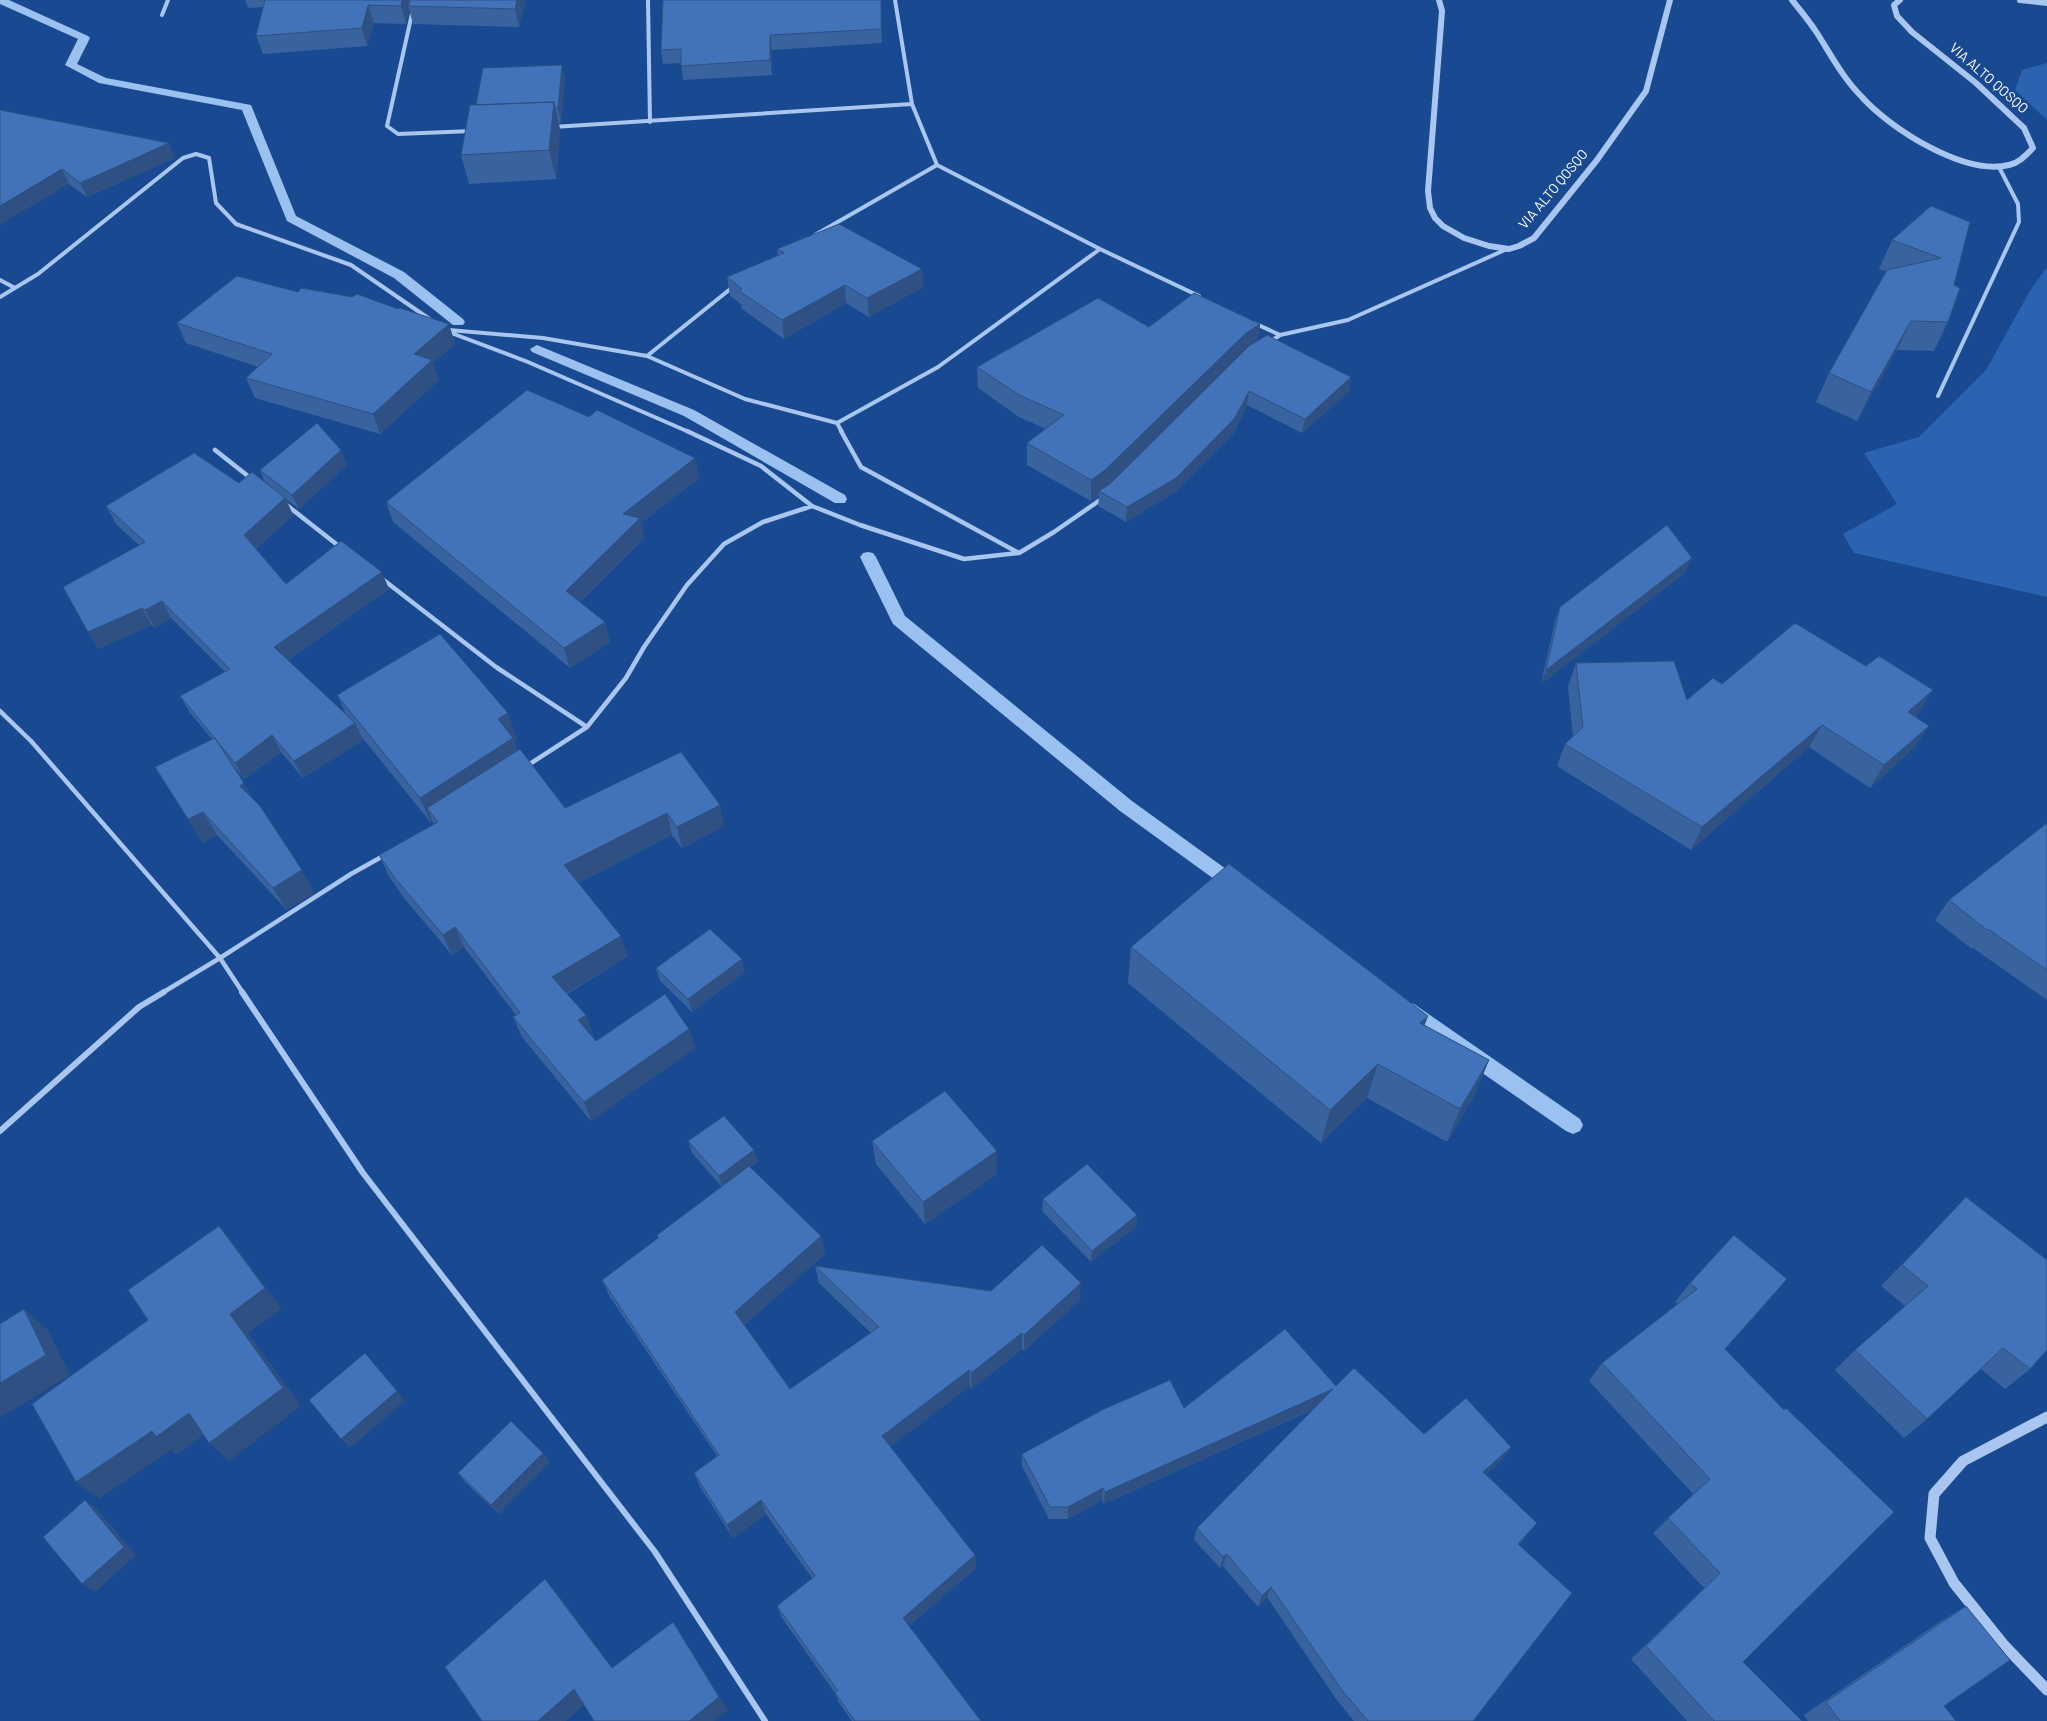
<svg xmlns="http://www.w3.org/2000/svg" width="2047" height="1721" font-family="Barlow,sans-serif">
  <style>
    .green { fill: #2c63b0 }
    .lines { fill: none; stroke-linecap: round; stroke-linejoin: round }
    .stream { fill: #9bc1f1; fill-rule: evenodd }
    .minor-far2 { stroke: #a8c6ef; stroke-width: 4 }
    .minor-far1 { stroke: #a8c6ef; stroke-width: 4.5 }
    .minor { stroke: #a8c6ef; stroke-width: 6 }
    .tertiary-far1 { stroke: #a8c6ef; stroke-width: 6 }
    .tertiary { stroke: #a8c6ef; stroke-width: 11 }
    .wall { fill: #39639f }
    .shaded-wall { fill: #2e5082 }
    .building { fill: #4273b9; stroke: #2e5082 }
    .labels { text-anchor: middle; stroke-width: 4.5; stroke-linejoin: round; paint-order: stroke }
    .far-street-label { font-size: 14px; fill: #fff; stroke: #194a91 }
  </style>
  <rect width="100%" height="100%" fill="#194a91"/>
  <path class="green" d="M2047 63V120L2015 90 2022 70Z
    M2047 267V597L1854 553 1843 534 1897 504 1864 453 1919 437 1986 370 2031 289Z"/>
  <g class="lines">
    <path class="stream" d="M0 0H9L88 36 90 38 77 64 106 78 251 105 296 216 404 272 463 319 465 322 463 325H453L394 278 287 221 242 110 99 83 65 65 78 39 0 4Z
      M537 345 694 410 845 495 847 499 845 503H835L684 416 532 352 530 349Z
      M868 552 873 553 876 557 905 616 1132 801 1244 882 1247 887 1244 892 1238 894 1232 892 1120 811 893 624 860 557 863 553Z
      M1407 1002 1414 1004 1580 1119 1583 1125 1580 1131 1573 1134 1566 1131 1400 1016 1398 1010 1400 1004Z"/>
    <path class="minor-far2" d="M415 0 387 126 398 134 472 131
      M648 0 650 122
      M895 0 912 104 937 165 1100 249 1199 296
      M162 15 168 0
      M553 127 912 104
      M815 235 937 165
      M0 280 15 288
      M0 297 38 274 183 158 196 154 209 158 216 203 236 224 351 265 431 320
      M1254 323 1280 335
      M449 330 543 338 647 356 745 399 837 423 842 432
      M446 331 528 362 689 432
      M1270 342 1280 335 1348 320 1507 249
      M647 356 734 286
      M1938 396 2019 222 2018 204 1999 167
      M837 423 938 367 1100 249"/>
    <path class="minor-far1" d="M687 431 761 466 812 506
      M841 431 861 467 1019 553
      M215 450 253 480
      M284 503 340 547
      M381 578 496 667 587 727
      M0 711 31 741 220 958 351 874 385 855
      M525 767 587 727 626 678 644 647 687 585 724 544 763 522 812 506 860 525 964 559 1019 553 1054 532 1103 498
      M162 993 220 958 243 993"/>
    <path class="minor" d="M242 992 363 1173 655 1552 765 1721
      M0 1131 139 1007 164 992"/>
    <path class="tertiary-far1" d="M1439 0 1442 11 1428 191 1430 208 1435 218 1443 226 1464 238 1489 246 1509 249 1519 246 1534 238 1597 160 1646 91 1670 0
      M1792 0C1801 11 1810 22 1817 33 1831 55 1843 78 1861 96 1889 128 1964 176 2009 165 2019 163 2026 155 2033 148L2024 128 1976 83 1912 32 1897 16 1894 5 1900 0
      M2020 0 2047 3"/>
    <path class="tertiary" d="M2047 1417 1963 1461 1934 1494 1930 1538 1954 1583 2003 1644 2047 1690"/>
  </g>
  <path class="wall" d="M245 0H526L519 27 413 24 409 9 406 24 374 23 367 46 263 54 256 36 263 7 248 8Z
    M663 0H881L882 43 772 50V75L683 80 681 63 663 64 661 50Z
    M565 79 561 122 559 123 560 130 556 179 469 184 461 155 476 105Z
    M0 110 175 158 87 197 69 184Z
    M1931 206 1954 285 1948 322 1934 351 1897 350 1857 421 1816 402 1829 373 1886 271 1879 269 1892 240Z
    M777 249 922 269 923 287 869 317 846 303 784 339 742 309 741 304 730 296 727 277 778 256Z
    M398 309 449 324 455 344 433 363 439 380 380 434 255 398 246 378 258 367 186 343 177 323Z
    M1260 324 1257 341 1351 377 1349 392 1302 433 1247 405 1234 433 1175 492 1126 522 1098 506 1099 496 1091 501 1027 465V443L1046 429 1019 417 978 388 977 367 1149 327Z
    M589 417 695 458 699 478 641 523 644 538 580 602 605 622 610 642 570 668 393 522 386 502Z
    M347 465 299 509 286 499 293 515 256 549 286 584 389 589 288 660 346 714 337 695 517 739 514 741 517 750 565 808 681 752 724 826 682 848 672 835 578 883 628 956 567 994 586 1015 593 1035 592 1036 596 1041 689 1029 695 1048 591 1121 522 1037 513 1017 516 1015 464 947 452 955 404 898 389 876 379 855 434 824 433 822 431 823 361 736 363 740 303 778 281 752 244 779 232 764 254 800 302 870 314 893 287 910 217 835 203 843 155 767 212 739 190 713 180 696 225 672 171 618 155 628 152 625 98 649 139 545 116 524 106 506 239 483H265L260 470Z
    M1686 572 1541 684 1555 621 1560 607Z
    M1576 663 1687 700 1722 684 1919 713 1915 717 1929 726 1914 748 1870 788 1809 747 1691 850 1557 766 1565 744 1573 737 1568 686Z
    M2047 823V1000L1973 948 1972 949 1935 920 1949 900Z
    M1131 947 1424 1025 1489 1060 1475 1094 1447 1142 1367 1098 1321 1143 1128 983Z
    M656 968 745 972 692 1012 660 981Z
    M688 1141 754 1150 758 1162 750 1167 821 1236 825 1254 744 1325 790 1389 871 1333 819 1283 815 1266 991 1291 1080 1300 1024 1351 1022 1349 972 1389 970 1386 890 1447 975 1555 976 1568 909 1626 981 1721H852L839 1703 835 1693 782 1618 777 1606 812 1578 766 1514 733 1538 700 1487 694 1473 717 1456 610 1297 602 1280 658 1238 657 1235 722 1187 692 1153Z
    M872 1141 997 1174 925 1224 876 1164Z
    M1966 1197 2030 1369 2005 1389 1981 1369 1927 1419 1904 1438 1835 1370 1855 1350 1905 1306 1881 1286Z
    M1043 1199 1137 1215 1136 1227 1091 1262 1042 1211Z
    M1690 1283 1771 1298 1725 1349 1743 1662 1802 1721H1687L1631 1659 1704 1588 1653 1533 1693 1494 1589 1381 1602 1363 1678 1304 1675 1302Z
    M1336 1386 1424 1434 1511 1447 1502 1459 1486 1474 1537 1523 1519 1545 1473 1721H1354L1336 1699 1267 1597 1258 1607 1223 1566 1220 1568 1194 1540 1197 1528 1314 1409 1104 1504 1102 1500 1068 1519H1049L1022 1466V1454L1184 1408Z
    M543 1453 550 1462 499 1514 465 1482 458 1473Z
    M1966 1606 1944 1706 1956 1721H1808L1804 1715 1941 1621Z"/>
  <path class="shaded-wall" d="M402 0H411L408 6 409 9 406 24 401 6Z
    M517 0H526L519 27 515 9Z
    M881 0 882 43 881 29Z
    M368 5 374 23 367 46 362 28Z
    M770 35 772 50V75L770 60Z
    M562 65 565 79 561 122 558 108Z
    M554 102 560 130 556 179 549 150Z
    M169 143 175 158 87 197 80 183Z
    M62 169 69 184 0 225V206Z
    M922 269 923 287 869 317 867 298Z
    M845 285 846 303 784 339 782 320Z
    M1911 321 1897 350 1857 421 1871 392Z
    M449 324 455 344 433 363 439 380 380 434 373 414 414 354Z
    M1260 324 1257 346 1104 492 1099 491V496L1091 501V480L1245 334Z
    M1351 377 1349 392 1302 433 1305 419Z
    M1249 391 1247 405 1234 433 1175 492 1126 522 1127 507Z
    M341 450 347 465 299 509 292 495Z
    M695 458 699 478 641 523 644 538 571 611 566 591 623 514Z
    M285 498 293 515 252 553 244 535Z
    M1692 558 1686 572 1541 684 1546 670Z
    M382 572 389 589 282 664 274 647Z
    M162 601 171 618 155 628 145 610Z
    M142 608 152 625 98 649 88 632Z
    M605 622 610 642 570 668 564 648Z
    M1933 690 1919 713 1894 735 1908 712Z
    M508 713 517 739 514 741 522 764 427 808 433 822 431 823 420 798 498 719Z
    M355 723 363 740 303 778 294 761Z
    M1822 725 1809 747 1691 850 1702 827Z
    M1929 726 1914 748 1870 788 1884 765Z
    M272 735 281 752 244 779 235 763Z
    M244 783 258 807 240 786Z
    M720 805 724 826 682 848 677 827Z
    M203 812 217 835 203 843 188 819Z
    M667 813 672 835 571 886 564 865Z
    M302 870 314 893 287 910 273 888Z
    M455 927 464 947 452 955 443 935Z
    M621 936 628 956 560 997 552 977Z
    M742 959 745 972 692 1012 688 999Z
    M586 1015 593 1035 586 1040 578 1020Z
    M1428 1016 1415 1051 1420 1023Z
    M689 1029 695 1048 591 1121 584 1102Z
    M1489 1060 1475 1094 1447 1142 1460 1109Z
    M1378 1064 1367 1098 1321 1143 1330 1110Z
    M754 1150 758 1162 722 1187 719 1176Z
    M997 1151V1174L925 1224 923 1202Z
    M1137 1215 1136 1227 1091 1262 1092 1251Z
    M219 1226 237 1248 282 1309 248 1333 301 1406 229 1461 209 1443 230 1314Z
    M821 1236 825 1254 741 1328 735 1312Z
    M1787 1279 1771 1298 1709 1367 1725 1349Z
    M1081 1283 1080 1300 1024 1351V1335Z
    M24 1309 48 1330 70 1375 0 1418V1383Z
    M1022 1333V1349L972 1389 971 1373Z
    M969 1370 970 1386 885 1451 882 1436Z
    M1333 1389 1328 1402 1104 1504 1105 1492Z
    M397 1391 405 1401 350 1448 341 1439Z
    M189 1413 209 1431 177 1455 171 1450 99 1499 76 1482 152 1431Z
    M1511 1447 1502 1459 1475 1484 1483 1472Z
    M543 1453 550 1462 499 1514 491 1505Z
    M1103 1488 1102 1500 1068 1519V1507Z
    M85 1500 97 1509 136 1555 95 1592 82 1584Z
    M761 1500 766 1514 733 1538 727 1525Z
    M1537 1523 1528 1535 1509 1555 1518 1544Z
    M1227 1554 1223 1566 1220 1568 1223 1557Z
    M975 1555 976 1568 905 1629 903 1618Z
    M545 1579 558 1594 623 1682 612 1668Z
    M1271 1587 1267 1597 1258 1607 1262 1596Z
    M682 1636 728 1710 714 1721H689Z
    M574 1689 587 1702 566 1721H538Z"/>
  <path class="building" d="M265 0H402L401 6 368 5 362 28 256 36Z
    M410 0H517L515 9 408 6Z
    M663 0H881V29L770 35V60L681 66V49L661 50Z
    M562 65 558 108H555L554 102 476 105 483 68Z
    M554 102 549 150 461 155 470 105Z
    M0 110 169 143 80 183 62 169 0 206Z
    M1931 206 1970 222 1954 285 1960 288 1948 322 1911 321 1871 392 1829 373 1887 270 1941 258 1892 240Z
    M839 224 922 269 867 298 845 285 782 320 739 291 742 289 727 277 784 253 777 249Z
    M237 276 298 292 301 288 352 297 357 294 398 309 400 308 449 324 414 354 432 360 373 414 246 378 272 354 177 323Z
    M1194 293 1260 324 1245 334 1105 470 1091 480 1027 443 1064 415 1019 395 977 367 1098 298 1149 327Z
    M1267 335 1351 377 1305 419 1249 391 1235 418 1176 478 1127 507 1099 491 1111 483 1249 346Z
    M527 390 589 417 597 410 695 458 623 514 640 518 566 591 605 622 564 648 386 502Z
    M317 423 341 450 292 495 260 470Z
    M194 453 239 483 252 472 285 498 244 535 286 584 341 541 382 572 274 647 355 723 294 761 272 735 235 763 180 696 230 669 162 601 145 610 142 608 88 632 63 587 145 542 106 506Z
    M1667 525 1692 558 1546 670 1560 607Z
    M1795 623 1866 666 1879 656 1933 690 1908 712 1929 726 1884 765 1822 725 1702 827 1565 744 1583 727 1576 663 1674 661 1687 700 1713 678 1722 684Z
    M440 634 508 713 498 719 513 738 420 798 337 695Z
    M215 738 244 783 240 786 260 806 302 870 273 888 203 812 188 819 155 767Z
    M520 749 565 808 681 752 720 805 677 827 667 813 564 865 621 936 552 977 586 1015 578 1020 596 1041 665 994 689 1029 584 1102 513 1017 520 1013 455 927 443 935 394 877 379 855 438 822 427 808Z
    M2047 823V970L1988 929 1987 930 1949 900Z
    M1229 864 1428 1016 1420 1023 1489 1060 1460 1109 1378 1064 1330 1110 1131 947Z
    M710 929 742 959 688 999 656 968Z
    M945 1091 997 1151 923 1202 872 1141Z
    M724 1116 754 1150 719 1176 688 1141Z
    M1087 1164 1137 1215 1092 1251 1043 1199Z
    M749 1166 821 1236 735 1312 790 1389 879 1327 815 1266 991 1291 1042 1245 1081 1283 1024 1335 1022 1333 971 1373 969 1370 882 1436 975 1555 903 1618 981 1721H855L835 1693 838 1691 777 1606 815 1576 761 1500 727 1525 694 1473 719 1455 602 1280 658 1238 657 1235Z
    M1966 1197 2047 1260V1350L2030 1369 2003 1348 1927 1419 1855 1350 1928 1286 1902 1265Z
    M219 1226 265 1288 230 1314 283 1388 209 1443 189 1413 156 1437 152 1431 76 1482 32 1404 148 1320 128 1290Z
    M1734 1235 1787 1279 1725 1349 1784 1410 1786 1408 1894 1512 1743 1662 1802 1721H1714L1646 1646 1720 1573 1668 1518 1710 1479 1602 1363 1697 1289 1690 1283Z
    M24 1309 46 1355 0 1383V1324Z
    M1285 1329 1336 1386 1354 1368 1424 1434 1466 1398 1511 1447 1483 1472 1537 1523 1518 1544 1572 1593 1473 1721H1368L1342 1690 1271 1587 1262 1596 1227 1554 1223 1557 1197 1528 1333 1389 1105 1492 1103 1488 1068 1507H1050L1022 1454 1102 1410 1170 1380 1184 1408Z
    M365 1353 397 1391 341 1439 309 1400Z
    M511 1421 543 1453 491 1505 458 1473Z
    M85 1500 124 1547 82 1584 43 1537Z
    M545 1579 612 1668 673 1622 719 1697 689 1721H594L574 1689 538 1721H482L445 1667Z
    M1966 1606 2010 1660 1944 1706 1956 1721H1840L1826 1702Z"/>
  <g class="labels">
    <g class="far-street-label">
      <text transform="translate(1989 78) rotate(41)" y="5">VIA ALTO QOSQO</text>
      <text transform="translate(1553 189) rotate(-50)" y="5">VIA ALTO QOSQO</text>
    </g>
  </g>
</svg>
